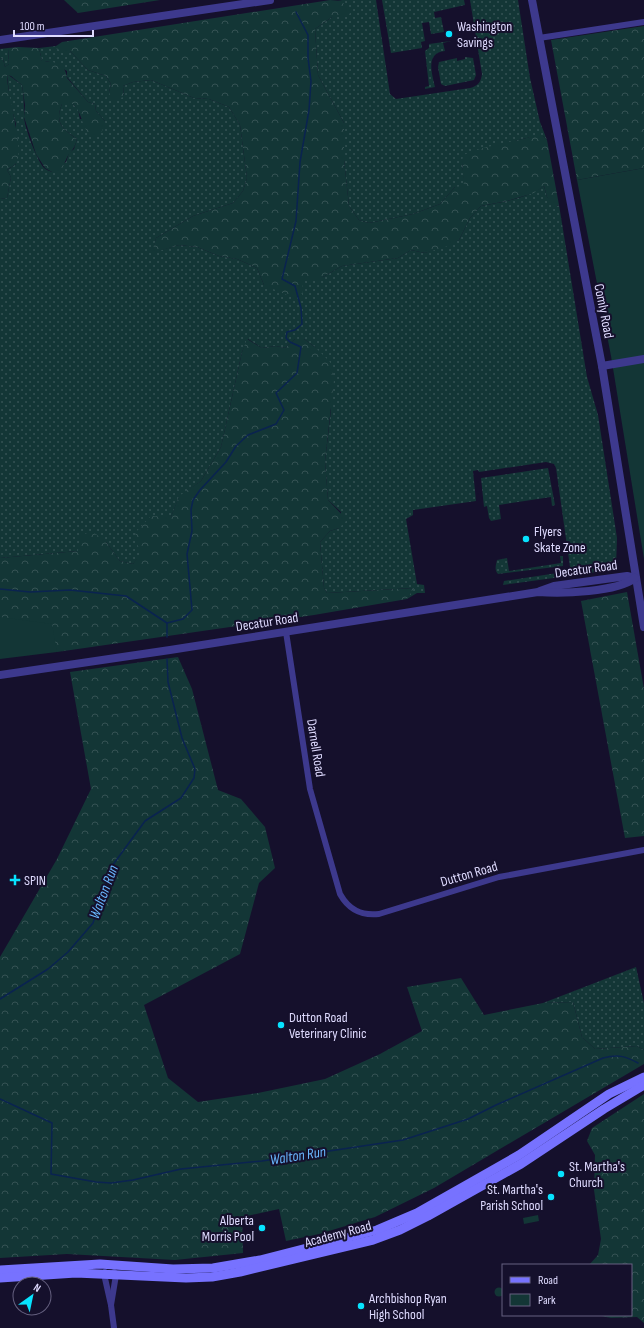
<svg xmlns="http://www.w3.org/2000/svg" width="644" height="1328" font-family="'Sofia Sans Condensed',sans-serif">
  <defs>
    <pattern id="grass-dots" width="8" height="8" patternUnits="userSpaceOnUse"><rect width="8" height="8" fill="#133636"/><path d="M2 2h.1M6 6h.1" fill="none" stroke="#355254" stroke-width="1.8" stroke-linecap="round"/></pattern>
    <pattern id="forest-crowns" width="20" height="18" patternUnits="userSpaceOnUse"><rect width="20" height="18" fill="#133636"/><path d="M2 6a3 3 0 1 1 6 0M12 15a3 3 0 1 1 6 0" fill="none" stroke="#355254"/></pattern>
  </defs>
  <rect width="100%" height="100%" fill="#15102c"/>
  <g fill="url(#grass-dots)">
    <path d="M338 0H376L390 94 396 99 470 88C478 86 481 82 482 74L470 0H518L530 78 540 122 547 140 543 136C515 137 488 152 462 163L465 187H455L440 204 413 214 369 223 359 220 349 206 344 160V123L318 75 315 29 332 17 342 1Z"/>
    <path d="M382 0H464L465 5 434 12 435 18 441 17 444 32 431 34 429 22 422 23 425 41 421 42 422 48 391 53Z"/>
    <path d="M451 41 443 43 445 51C425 53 432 73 435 87L425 89V87L429 86 425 51 429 48V44Z"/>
    <path d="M56 46V48L70 51 88 70 106 76 111 84 109 92 124 97 123 86 133 82 151 80 194 98 209 99 229 107 240 125 247 178 243 191 233 203 193 216 156 238 153 252 179 245 197 247 219 256 237 259 257 268 264 285 323 277 342 266 398 258 411 250 425 253 459 240 470 218 481 206C503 202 525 199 544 186L547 197 558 206 559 205 587 377 598 415 617 538 616 567 612 570 503 585 504 581 564 572 570 567 556 468 554 464 546 462 479 472 478 470 473 471 476 501 413 510V515L406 519 417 584 424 585 425 593H417L407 599 413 588 327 593 324 588 320 542 330 531 339 528 341 512 328 500 325 461 331 410 315 347 304 339H295L285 348 276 346 262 348 248 339 242 352 221 447 201 481 179 497 171 517 133 564 120 561 106 542 78 551 0 558V199L7 198 11 177 7 170 16 164V124L10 103 7 74 22 85C24 98 24 104 24 116 24 127 37 160 44 168 46 170 50 171 52 172L66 162 69 153 74 149 77 139C63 129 54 123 62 104H73L78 109 80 119 105 121 96 111 95 104 88 102 67 77V71L48 61H42L39 48Z"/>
    <path d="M8 48 9 64 5 67 3 59 0 58V49Z"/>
    <path d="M465 57 473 58 476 75 474 80 445 86 441 84 438 67 439 62 457 58V61L465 59Z"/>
    <path d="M548 468 555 505 552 506 551 497 499 505 501 519 491 521 489 518 487 506 484 507 481 478Z"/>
    <path d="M560 556H563V566L498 574C494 570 496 565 497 560L507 558 509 571 561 563Z"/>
    <path d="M636 967 644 1003V1050L637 1046 595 1049 582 1037 573 1002 543 1003Z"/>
  </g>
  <g fill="url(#forest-crowns)">
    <path d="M64 0H160L78 13Z"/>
    <path d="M330 0 342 1 350 14 332 17 315 29 318 75 344 123V160L349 206 359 220 369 223 413 214 440 204 455 187 464 186 462 163 463 155 483 148 535 136H543L547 140 559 205 554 206 547 197 544 186 534 193 507 201 481 206 470 218 459 240 448 246 425 253 411 250 398 258 342 266 316 281 303 280 302 296 287 295 264 285 257 268 237 259 219 256 197 247 179 245 152 253 156 238 193 216 233 203 243 191 247 178 240 125 229 107 209 99 194 98 151 80 133 82 123 86 124 97 112 100 109 92 111 84 106 76 88 70 70 51 63 52 56 48V46L62 42Z"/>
    <path d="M644 26V168L577 180 551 40Z"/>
    <path d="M18 47 39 48 42 61C54 61 66 64 67 78L88 102 95 104 96 111 105 121C104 130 101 135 92 137 81 128 83 113 73 104H62C54 123 63 129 77 139 75 146 74 148 70 153 67 155 63 168 60 173L52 172 45 168 36 154 24 117 25 105 22 85 11 76 7 75C7 95 24 147 17 162 15 166 10 167 7 170L11 177 7 198 0 199V58L3 59 5 67 9 64 8 48Z"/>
    <path d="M247 339 262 348 276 346 285 348 295 339H304L315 347 330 362 334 380 325 461 328 500 347 520 339 528 330 531 320 542 324 588 327 593 414 588 407 599 314 615 57 652 51 648 0 634V558L78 551 80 536 92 531 106 542 120 561 133 564 140 554 135 533 151 516 171 517 179 496 201 481 221 447 242 352Z"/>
    <path d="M627 592 644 689V836L625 838 581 601Z"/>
    <path d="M178 657 192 689 218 790 241 799 265 827 275 868 259 883 240 954 144 1005 168 1078 198 1102 258 1093 325 1079 380 1054 422 1031 407 987 461 978 484 1015 543 1003 573 1002 582 1037 595 1049 637 1046 644 1050V1064L434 1188 375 1217 319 1234 286 1241 279 1209 242 1217 243 1253 175 1260 67 1254 0 1258V957L57 859 91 789 70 672Z"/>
    <path d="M644 1094V1323L637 1317 611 1318 597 1315H631V1265H589L598 1255 601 1239 594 1190 595 1155 587 1141 592 1128Z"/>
  </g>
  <g fill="#133636">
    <path d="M644 168V559L611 356 577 180Z"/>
    <path d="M0 617 52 624 57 652 0 659Z"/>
    <path d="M538 1215 539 1221 524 1224 523 1218Z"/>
    <circle cx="499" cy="1292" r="4.5"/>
  </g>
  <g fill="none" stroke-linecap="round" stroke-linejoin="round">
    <g stroke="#0a2350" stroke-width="1.5">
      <path d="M0 589 30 592 70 590 126 596 167 623"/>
      <path d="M167 623 183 619 192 610 187 554 192 531 191 510 193 500 200 490 226 462 236 446 248 435 276 424 284 410 276 393 297 373 301 347 290 342 286 338 287 332 295 330 302 324 301 308 295 286 282 279 296 221 300 162 309 110 311 81 308 58V35L296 12"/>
      <path d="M167 623V637"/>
      <path d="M0 999 48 969 68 952 93 923 112 866 145 821 181 798 194 778 195 769 182 738 168 682 167 659"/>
      <path d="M0 1099 52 1123 51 1174 96 1182 111 1183 133 1180 181 1169 262 1161 403 1140 468 1119 496 1105 603 1058C618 1054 625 1056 638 1063"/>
    </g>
    <g stroke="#3d398d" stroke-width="6">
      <path d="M539 38 644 22"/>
      <path d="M286 632 310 789 340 894C349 910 361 916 379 914L499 877 644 850"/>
      <path d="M105 1272 104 1274 111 1305 114 1328"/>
      <path d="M111 1305 116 1275 114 1272"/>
    </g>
    <g stroke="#3d398d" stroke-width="8">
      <path d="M532 0 602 366 644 627"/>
      <path d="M0 40 270 0"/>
      <path d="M602 366 644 359"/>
      <path d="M540 591 554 586 627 576 635 578"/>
      <path d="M0 675 170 650 538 592C562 594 617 592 635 578"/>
    </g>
    <g stroke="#7772ff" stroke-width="9">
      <path d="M0 1270 100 1264 173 1269 213 1268 260 1260 377 1230 417 1213 470 1183 519 1155 609 1094 644 1077"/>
      <path d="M0 1278 76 1273 186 1278 212 1277 240 1272 373 1240 400 1230 428 1216 521 1164 604 1109 644 1085"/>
    </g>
  </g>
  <g fill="#07e3ff" stroke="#15102c" stroke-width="1.5">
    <circle cx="449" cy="34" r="4"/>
    <circle cx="526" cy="539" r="4"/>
    <path d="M13 874h4v4h4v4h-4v4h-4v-4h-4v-4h4z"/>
    <circle cx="281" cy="1025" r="4"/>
    <circle cx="561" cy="1174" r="4"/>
    <circle cx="551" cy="1197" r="4"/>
    <circle cx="262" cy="1228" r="4"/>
    <circle cx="361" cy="1306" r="4"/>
  </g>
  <g text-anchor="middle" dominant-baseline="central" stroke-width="4" stroke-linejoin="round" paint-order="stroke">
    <g font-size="14" fill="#dfdbff" stroke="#15102c" text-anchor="start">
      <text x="457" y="26">Washington<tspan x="457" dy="16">Savings</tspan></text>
      <text x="534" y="531">Flyers<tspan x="534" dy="16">Skate Zone</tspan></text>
      <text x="24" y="880">SPIN</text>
      <text x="289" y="1017">Dutton Road<tspan x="289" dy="16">Veterinary Clinic</tspan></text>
      <text x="569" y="1166">St. Martha's<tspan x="569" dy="16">Church</tspan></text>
      <text x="543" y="1189" text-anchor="end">St. Martha's<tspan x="543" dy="16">Parish School</tspan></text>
      <text x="254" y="1220" text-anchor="end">Alberta<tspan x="254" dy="16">Morris Pool</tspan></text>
      <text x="369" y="1298">Archbishop Ryan<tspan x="369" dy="16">High School</tspan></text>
    </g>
    <g font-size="14" fill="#dfdbff" stroke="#15102c">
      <text transform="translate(604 311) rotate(79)">Comly Road</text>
      <text transform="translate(586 569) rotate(-8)">Decatur Road</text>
      <text transform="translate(267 622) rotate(-9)">Decatur Road</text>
      <text transform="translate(316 748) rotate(81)">Darnell Road</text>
      <text transform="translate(469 874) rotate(-16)">Dutton Road</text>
      <text transform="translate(338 1234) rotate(-15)">Academy Road</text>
    </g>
    <g font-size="15" font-style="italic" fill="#69b7ff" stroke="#15102c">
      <text transform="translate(104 892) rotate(-69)">Walton Run</text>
      <text transform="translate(298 1156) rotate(-9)">Walton Run</text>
    </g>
  </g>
  <rect x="502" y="1264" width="130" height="52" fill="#15102c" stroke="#666180"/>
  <rect x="510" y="1277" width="20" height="6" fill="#7772ff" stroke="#666180"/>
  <text x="538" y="1284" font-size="12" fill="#dfdbff">Road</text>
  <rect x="510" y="1294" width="20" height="12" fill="#133636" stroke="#666180"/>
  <text x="538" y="1304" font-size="12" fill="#dfdbff">Park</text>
  <g transform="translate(32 1296) rotate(33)"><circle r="19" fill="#15102c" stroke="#666180"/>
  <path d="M0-3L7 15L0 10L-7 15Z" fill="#07e3ff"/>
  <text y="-6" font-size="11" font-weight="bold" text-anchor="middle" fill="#dfdbff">N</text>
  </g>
  <path d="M14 30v6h79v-6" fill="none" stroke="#dfdbff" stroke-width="2"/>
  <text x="20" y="30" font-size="12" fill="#dfdbff" stroke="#15102c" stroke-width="3" paint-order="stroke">100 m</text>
</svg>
